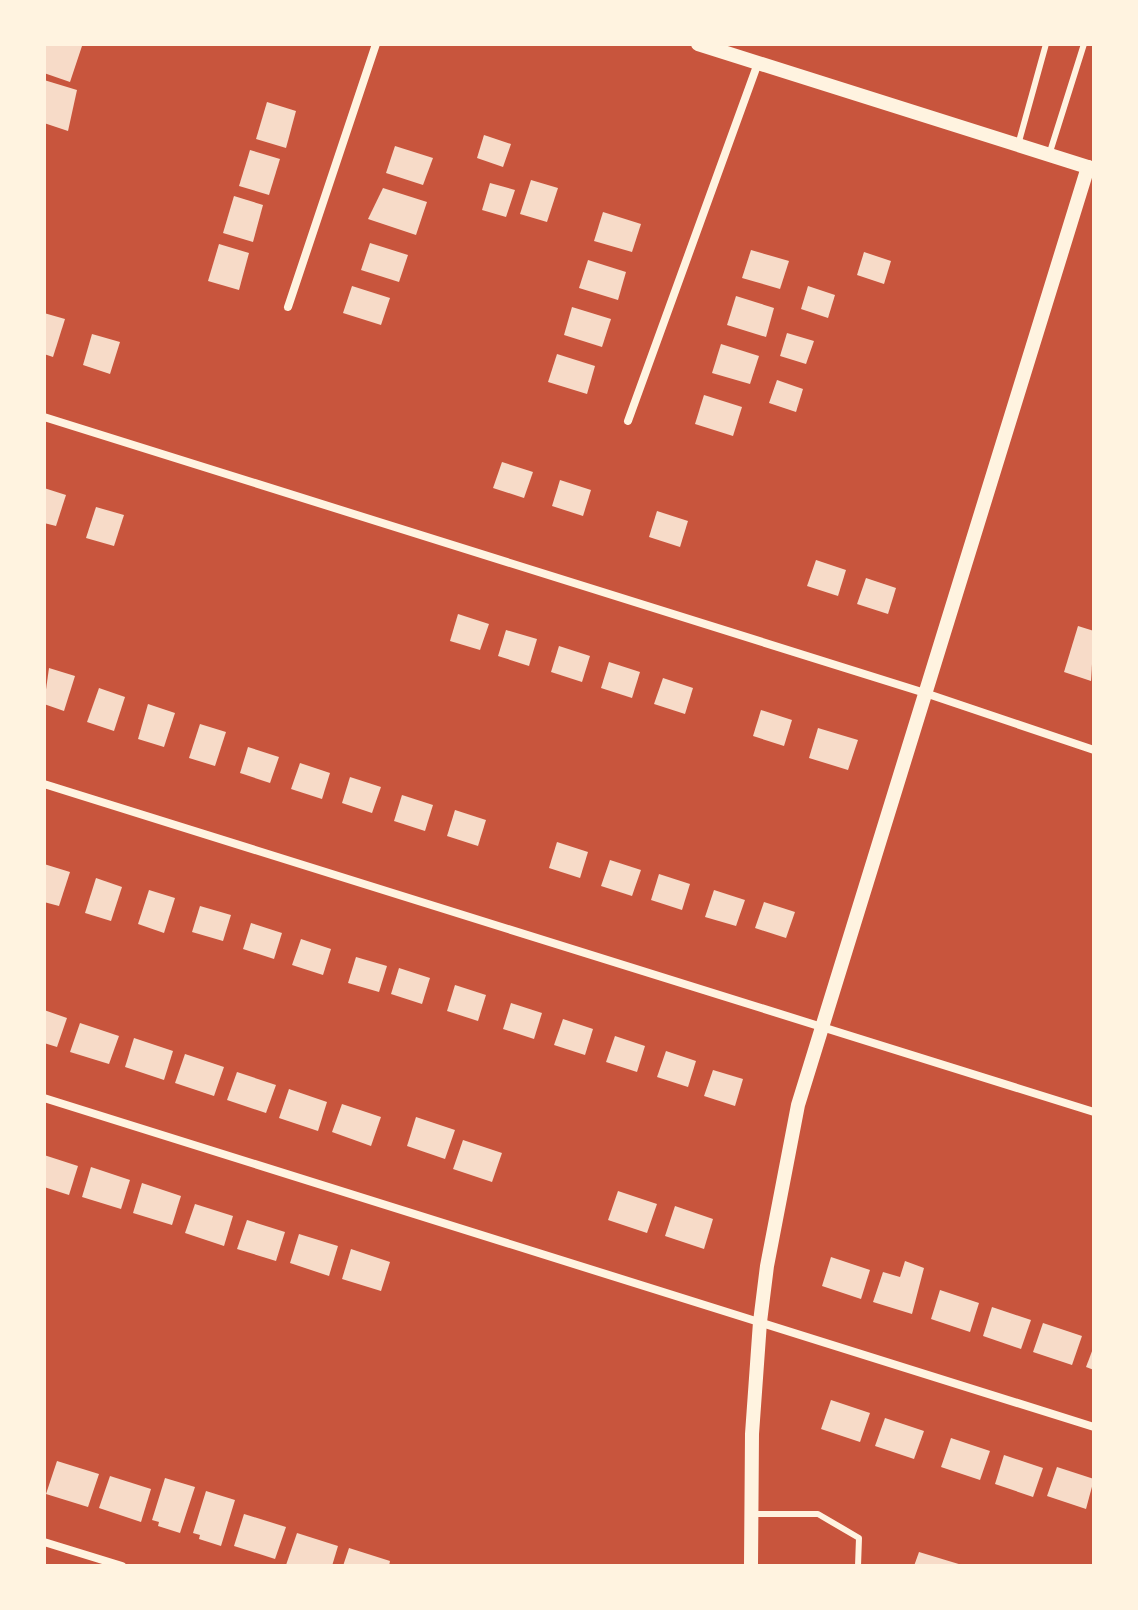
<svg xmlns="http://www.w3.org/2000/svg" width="1138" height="1610" font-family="Helvetica,sans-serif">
  <rect width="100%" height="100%" fill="#c8553d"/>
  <g fill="#f7dbc8">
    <path d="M44 44 82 46 70 82 44 73Z"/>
    <path d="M44 80 77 90 68 131 44 123Z"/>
    <path d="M267 102 296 111 286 148 256 139Z"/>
    <path d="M484 135 511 144 503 167 477 158Z"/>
    <path d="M395 146 433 158 423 185 386 173Z"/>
    <path d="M250 150 280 159 269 195 239 186Z"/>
    <path d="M531 180 558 188 547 222 520 214Z"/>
    <path d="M490 183 515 190 506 217 482 210Z"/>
    <path d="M383 188 427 202 416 235 368 219Z"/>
    <path d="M234 196 263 205 253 242 223 233Z"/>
    <path d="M603 212 641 224 632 252 594 241Z"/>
    <path d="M370 243 408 255 399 282 361 270Z"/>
    <path d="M219 244 249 253 239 290 208 281Z"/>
    <path d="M751 250 789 261 780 289 742 278Z"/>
    <path d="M864 252 891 261 884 284 857 275Z"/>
    <path d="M588 260 626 272 618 300 579 288Z"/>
    <path d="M352 286 390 298 381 325 343 313Z"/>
    <path d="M808 286 835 295 828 318 801 309Z"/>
    <path d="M736 296 774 308 766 337 727 325Z"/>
    <path d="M572 307 611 319 602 347 564 335Z"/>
    <path d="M44 313 65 319 53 357 44 354Z"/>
    <path d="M787 333 814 341 806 364 780 356Z"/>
    <path d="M92 334 120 342 110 374 83 365Z"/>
    <path d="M721 344 759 356 750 384 712 373Z"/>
    <path d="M557 354 595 366 587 394 548 382Z"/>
    <path d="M777 380 803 389 796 412 769 403Z"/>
    <path d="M704 395 742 407 733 436 695 424Z"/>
    <path d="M502 462 533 472 524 498 493 488Z"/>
    <path d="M560 480 591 490 583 516 552 506Z"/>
    <path d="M44 488 66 495 56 526 44 523Z"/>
    <path d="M96 507 124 515 114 546 86 538Z"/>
    <path d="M657 511 688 521 680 547 649 537Z"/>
    <path d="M816 560 846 570 838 596 807 586Z"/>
    <path d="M866 578 896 588 888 614 857 604Z"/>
    <path d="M458 614 489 624 480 650 450 641Z"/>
    <path d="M1078 626 1094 631 1091 681 1064 672Z"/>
    <path d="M506 630 537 639 529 666 498 656Z"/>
    <path d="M559 646 590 656 582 682 551 672Z"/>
    <path d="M609 662 640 672 632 698 601 688Z"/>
    <path d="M49 668 75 676 64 711 44 704Z"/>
    <path d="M663 678 693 688 685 714 654 704Z"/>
    <path d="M99 688 125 697 114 731 87 722Z"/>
    <path d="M148 704 175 713 164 747 138 739Z"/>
    <path d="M761 710 792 720 784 746 753 736Z"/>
    <path d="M200 724 226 732 215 766 189 758Z"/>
    <path d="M818 728 858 740 848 770 809 758Z"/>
    <path d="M248 747 279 757 270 783 240 773Z"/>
    <path d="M300 763 330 773 322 799 291 789Z"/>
    <path d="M350 777 381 787 372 813 342 803Z"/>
    <path d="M402 795 433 805 425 831 394 821Z"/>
    <path d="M455 810 486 820 478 846 447 836Z"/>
    <path d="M557 842 588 852 580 878 549 868Z"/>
    <path d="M610 860 641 870 632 896 601 886Z"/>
    <path d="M44 864 70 872 59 906 44 902Z"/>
    <path d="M659 874 690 884 682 910 651 900Z"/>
    <path d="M96 878 122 887 111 921 85 913Z"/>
    <path d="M149 890 175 898 164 933 138 924Z"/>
    <path d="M714 890 745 900 736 926 705 917Z"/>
    <path d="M764 902 795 912 786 938 755 928Z"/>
    <path d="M200 906 231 915 223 941 192 932Z"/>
    <path d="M251 923 282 933 274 959 243 949Z"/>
    <path d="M301 939 331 949 323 975 292 965Z"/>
    <path d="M356 957 387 966 379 992 348 983Z"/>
    <path d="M399 968 430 978 422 1004 391 994Z"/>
    <path d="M455 985 486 995 478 1021 447 1011Z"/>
    <path d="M511 1003 542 1013 534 1039 503 1029Z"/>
    <path d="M44 1010 67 1018 57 1047 44 1043Z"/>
    <path d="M563 1019 593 1029 585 1055 554 1045Z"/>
    <path d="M80 1023 119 1036 109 1064 70 1052Z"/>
    <path d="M615 1036 645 1046 637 1072 606 1062Z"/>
    <path d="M134 1038 173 1051 164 1080 125 1067Z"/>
    <path d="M666 1051 696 1061 688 1087 657 1077Z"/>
    <path d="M185 1054 224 1067 214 1096 175 1083Z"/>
    <path d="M713 1070 743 1079 735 1106 704 1096Z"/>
    <path d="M237 1072 276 1085 266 1113 227 1100Z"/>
    <path d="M289 1089 327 1102 318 1131 279 1118Z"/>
    <path d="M342 1104 381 1117 371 1146 332 1132Z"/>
    <path d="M416 1117 455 1130 445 1159 407 1146Z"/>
    <path d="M463 1140 502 1153 492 1182 453 1169Z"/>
    <path d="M44 1155 78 1166 69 1195 44 1187Z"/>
    <path d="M91 1167 130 1180 121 1209 82 1197Z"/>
    <path d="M142 1183 181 1196 172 1225 133 1213Z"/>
    <path d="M618 1191 657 1204 647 1233 608 1220Z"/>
    <path d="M195 1204 233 1216 224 1246 185 1233Z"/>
    <path d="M675 1206 713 1219 704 1249 665 1236Z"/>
    <path d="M247 1220 285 1232 276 1261 237 1249Z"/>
    <path d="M299 1234 338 1246 329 1276 290 1263Z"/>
    <path d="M351 1249 390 1262 381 1291 342 1279Z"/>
    <path d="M831 1257 870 1270 861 1299 822 1286Z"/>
    <path d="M905 1261 924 1268 912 1314 873 1302 883 1272 900 1277Z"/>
    <path d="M940 1290 979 1303 970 1332 931 1319Z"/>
    <path d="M992 1307 1031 1320 1021 1349 983 1336Z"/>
    <path d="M1043 1323 1082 1336 1072 1365 1033 1352Z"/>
    <path d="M1094 1346V1370L1086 1367Z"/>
    <path d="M831 1400 870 1413 860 1442 821 1429Z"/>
    <path d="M885 1418 924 1431 914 1459 875 1446Z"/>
    <path d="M951 1438 990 1451 980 1480 941 1467Z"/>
    <path d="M1004 1455 1043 1468 1033 1497 995 1484Z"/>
    <path d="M57 1461 99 1474 88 1507 46 1494Z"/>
    <path d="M1057 1467 1094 1479 1086 1509 1047 1496Z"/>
    <path d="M110 1476 151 1489 141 1522 99 1508Z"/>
    <path d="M165 1478 195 1487 180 1533 158 1526 159 1522 152 1520Z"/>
    <path d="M206 1491 235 1500 221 1546 199 1539 200 1535 193 1533Z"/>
    <path d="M244 1514 286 1527 275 1559 234 1546Z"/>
    <path d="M297 1533 338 1546 332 1566 286 1565Z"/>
    <path d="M349 1548 390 1561 389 1566H343Z"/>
    <path d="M919 1552 962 1565V1566H914Z"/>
  </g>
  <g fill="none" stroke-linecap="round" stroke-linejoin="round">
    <g stroke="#fff3e0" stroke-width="6">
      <path d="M1018 145 1046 44"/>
      <path d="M1049 155 1084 44"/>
      <path d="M752 1514H818L859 1538 858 1566"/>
    </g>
    <g stroke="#fff3e0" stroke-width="8">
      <path d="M288 307 376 44"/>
      <path d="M44 417 925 693 1094 750"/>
      <path d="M628 421 758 63"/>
      <path d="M44 784 1094 1112"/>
      <path d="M44 1098 1094 1427"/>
      <path d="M44 1542 122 1566"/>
    </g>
    <g stroke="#fff3e0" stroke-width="14">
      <path d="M698 44 1094 169"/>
      <path d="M751 1566 752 1434 760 1322 767 1266 798 1105 1088 167"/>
    </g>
  </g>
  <rect width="1138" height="1610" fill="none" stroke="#fff3e0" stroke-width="92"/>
</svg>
